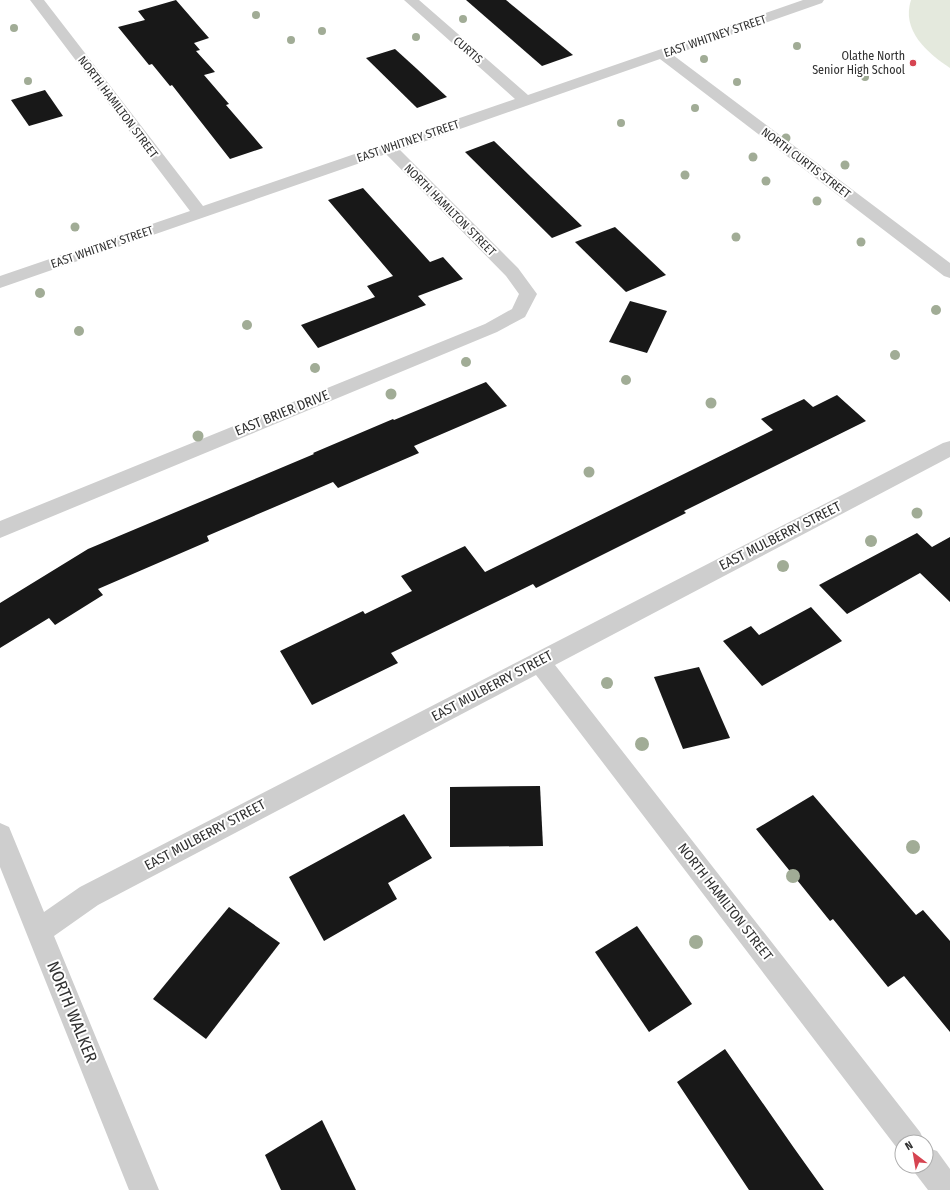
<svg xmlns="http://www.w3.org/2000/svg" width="950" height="1190" font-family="'Fira Sans Condensed',sans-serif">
  <rect width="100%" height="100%" fill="#fff"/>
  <path fill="#e4e9dd" d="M911 0H950V68C927 53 901 30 911 0Z"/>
  <g fill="#181818">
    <path d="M176 0 209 38 194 43 200 50 196 51 215 72 204 75 229 104 226 105 263 148 230 159 172 85 170 86 152 64 149 65 118 27 145 20 138 11Z"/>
    <path d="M466 0H506L573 55 542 66Z"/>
    <path d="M395 49 417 69 447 97 417 108 366 58Z"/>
    <path d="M45 90 63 116 29 126 11 100Z"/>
    <path d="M494 141 531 177 582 226 552 238 465 152Z"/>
    <path d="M363 188 430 262 443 257 463 279 418 296 426 305 318 348 301 325 375 297 367 286 393 276 328 200Z"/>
    <path d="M615 227 666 275 626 292 575 242Z"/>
    <path d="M630 301 667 311 647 353 609 342Z"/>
    <path d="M486 382 507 406 414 446 419 453 338 488 333 482 207 536 209 541 98 589 103 595 55 625 49 618 0 648V603L88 549 314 454 313 453 393 419 394 420Z"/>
    <path d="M837 395 866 421 684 511 686 513 536 588 533 584 391 653 398 663 312 705 280 651 363 611 365 614 412 591 401 576 465 546 485 572 773 430 761 419 804 399 813 407Z"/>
    <path d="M917 533 932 547 950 537V602L920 573 847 614 819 585Z"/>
    <path d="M811 607 842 641 762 686 723 641 751 626 759 635Z"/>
    <path d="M699 667 730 738 683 749 654 677Z"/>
    <path d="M540 786 543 846 450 847V787Z"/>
    <path d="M813 795 916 915 923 910 950 941V1032L904 976 888 987 833 919 830 921 756 829Z"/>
    <path d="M404 814 432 858 388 883 397 899 324 941 289 877Z"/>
    <path d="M229 907 280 943 206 1039 153 999Z"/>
    <path d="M637 926 692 1004 649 1032 595 952Z"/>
    <path d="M725 1049 794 1148 824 1190H749L677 1082Z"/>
    <path d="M322 1120 356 1190H281L265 1155Z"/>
  </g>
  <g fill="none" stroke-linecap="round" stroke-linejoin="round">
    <g fill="#cecece" fill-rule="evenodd">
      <path d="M30 0H44L203 206 515 99 404 0H419L528 95 803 0H824L822 3 673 55 950 263V278L944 276 660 59 400 150 518 268 537 294 525 317 497 332 0 538V521L485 324 512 309 519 294 506 276 386 154 0 288V276L190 211Z"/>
      <path d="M950 441V457L555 665 920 1132 925 1142H902V1153L900 1152 536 675 98 905 54 936 159 1190H129L0 867V823L9 827 44 912 80 887 943 443Z"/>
      <path d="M926 1147 937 1151 950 1169V1190H928L915 1173 913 1166H926Z"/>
    </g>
  </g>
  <g fill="#a1ac96">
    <circle cx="256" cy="15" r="4"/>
    <circle cx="463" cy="19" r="4"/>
    <circle cx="14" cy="28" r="4"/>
    <circle cx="322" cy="31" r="4"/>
    <circle cx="416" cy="37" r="4"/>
    <circle cx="291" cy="40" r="4"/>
    <circle cx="797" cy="46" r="4"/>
    <circle cx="704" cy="59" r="4"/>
    <circle cx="865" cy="77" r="4"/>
    <circle cx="28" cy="81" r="4"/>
    <circle cx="737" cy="82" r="4"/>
    <circle cx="695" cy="108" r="4"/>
    <circle cx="621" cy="123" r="4"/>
    <circle cx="786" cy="138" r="4.5"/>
    <circle cx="753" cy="157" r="4.5"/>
    <circle cx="845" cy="165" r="4.5"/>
    <circle cx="685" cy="175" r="4.5"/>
    <circle cx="766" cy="181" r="4.5"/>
    <circle cx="817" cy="201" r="4.5"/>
    <circle cx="75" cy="227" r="4.5"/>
    <circle cx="736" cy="237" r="4.5"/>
    <circle cx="861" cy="242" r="4.5"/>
    <circle cx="40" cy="293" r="5"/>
    <circle cx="936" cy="310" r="5"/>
    <circle cx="247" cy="325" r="5"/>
    <circle cx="79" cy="331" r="5"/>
    <circle cx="895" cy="355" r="5"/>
    <circle cx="466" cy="362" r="5"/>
    <circle cx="315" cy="368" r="5"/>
    <circle cx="626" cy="380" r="5"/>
    <circle cx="391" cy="394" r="5.5"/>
    <circle cx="711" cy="403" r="5.5"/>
    <circle cx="198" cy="436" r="5.5"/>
    <circle cx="589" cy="472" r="5.5"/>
    <circle cx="917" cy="513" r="5.5"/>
    <circle cx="871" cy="541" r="6"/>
    <circle cx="783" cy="566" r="6"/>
    <circle cx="607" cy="683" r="6"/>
    <circle cx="642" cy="744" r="7"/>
    <circle cx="913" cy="847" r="7"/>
    <circle cx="793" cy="876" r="7"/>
    <circle cx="696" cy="942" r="7"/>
  </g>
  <circle fill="#d64451" stroke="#fff" stroke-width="1.5" cx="913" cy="63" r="4"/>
  <g text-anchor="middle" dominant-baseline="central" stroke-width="4" stroke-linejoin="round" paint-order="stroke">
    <g font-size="12" fill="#313131" stroke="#fff">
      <text transform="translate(715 36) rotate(-19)">EAST WHITNEY STREET</text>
      <text transform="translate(468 50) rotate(41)">CURTIS</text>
      <text transform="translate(118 107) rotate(53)">NORTH HAMILTON STREET</text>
      <text transform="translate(408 141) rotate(-19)">EAST WHITNEY STREET</text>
      <text transform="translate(806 163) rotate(37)">NORTH CURTIS STREET</text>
      <text transform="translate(450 210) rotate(45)">NORTH HAMILTON STREET</text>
      <text transform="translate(102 247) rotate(-19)">EAST WHITNEY STREET</text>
    </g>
    <g font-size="12" fill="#313131" stroke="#fff" text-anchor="end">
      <text x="905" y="56">Olathe North<tspan x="905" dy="14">Senior High School</tspan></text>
    </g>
    <g font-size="14" fill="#313131" stroke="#fff">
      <text transform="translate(282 413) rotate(-22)">EAST BRIER DRIVE</text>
      <text transform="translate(780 536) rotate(-27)">EAST MULBERRY STREET</text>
      <text transform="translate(492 686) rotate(-28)">EAST MULBERRY STREET</text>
      <text transform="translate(205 835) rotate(-28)">EAST MULBERRY STREET</text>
      <text transform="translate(725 902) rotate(52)">NORTH HAMILTON STREET</text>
    </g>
    <g font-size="17" fill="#313131" stroke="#fff">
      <text transform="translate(72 1012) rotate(68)">NORTH WALKER</text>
    </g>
  </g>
  <g transform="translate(914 1154) rotate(329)"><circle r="19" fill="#ffffff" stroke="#adadad"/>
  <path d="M0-3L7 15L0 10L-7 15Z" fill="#d64451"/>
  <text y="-6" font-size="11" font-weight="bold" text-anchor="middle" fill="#313131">N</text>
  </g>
</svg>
